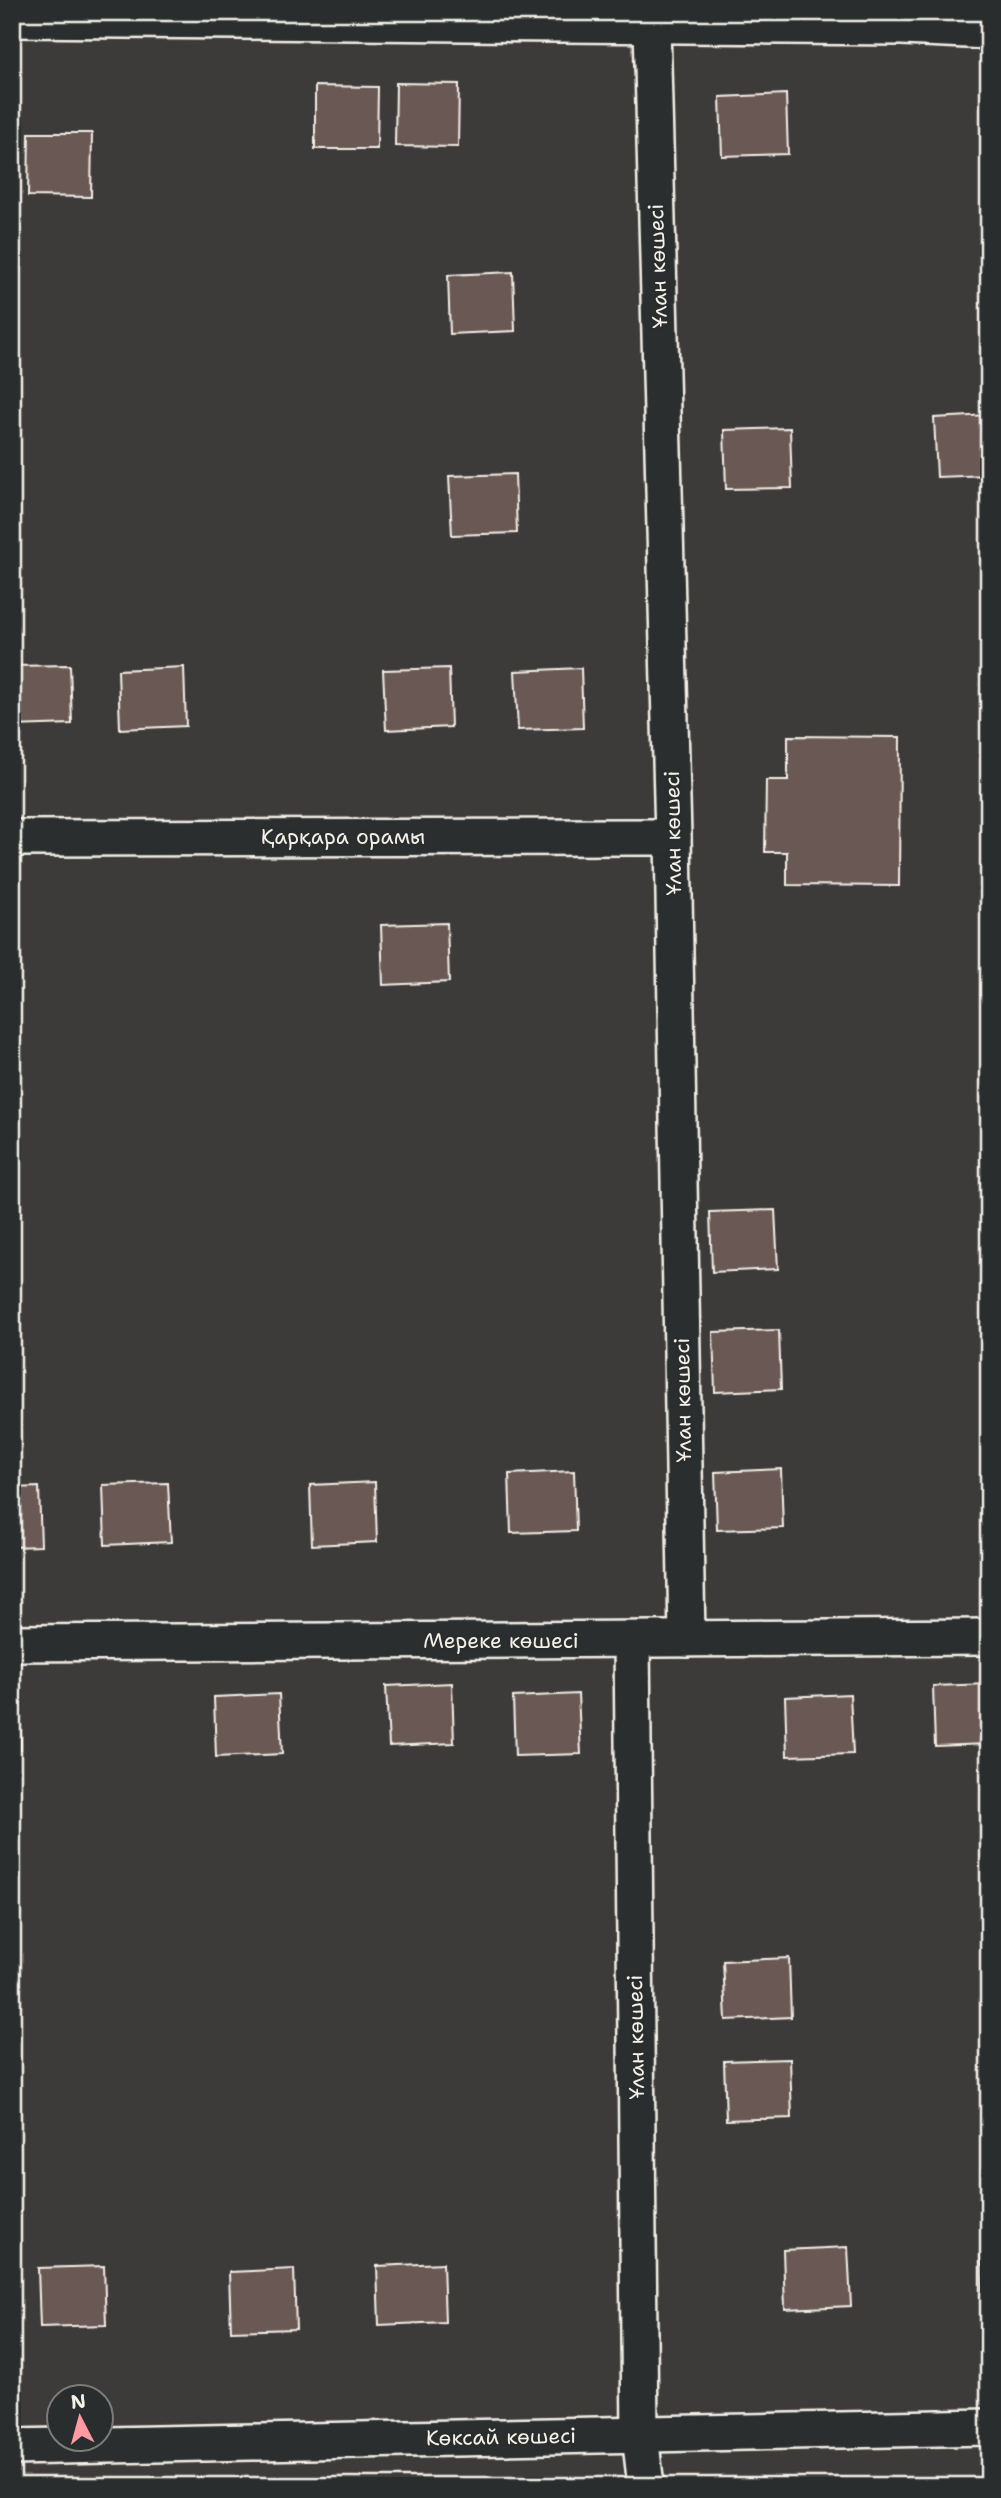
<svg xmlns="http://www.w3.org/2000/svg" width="1001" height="2498" font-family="'Shantell Sans',sans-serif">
  <rect width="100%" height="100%" fill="#3d3a3a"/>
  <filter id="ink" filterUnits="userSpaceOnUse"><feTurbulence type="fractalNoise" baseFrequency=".0143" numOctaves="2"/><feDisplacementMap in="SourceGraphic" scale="14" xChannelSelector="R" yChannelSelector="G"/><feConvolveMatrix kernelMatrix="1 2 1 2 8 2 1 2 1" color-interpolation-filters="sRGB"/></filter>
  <g filter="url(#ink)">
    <g fill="#6a5855" stroke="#f4f1e8" stroke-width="2">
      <path d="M396 83 459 84 458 147 395 146Z"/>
      <path d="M315 86 378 87 377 149H315Z"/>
      <path d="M786 94 788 154 722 156 720 97Z"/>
      <path d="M29 133H92L91 197 28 196Z"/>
      <path d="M513 272 515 331 450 334 448 275Z"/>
      <path d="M989 415V475L937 477 934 418Z"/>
      <path d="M790 428 792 488 726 489 724 430Z"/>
      <path d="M515 474 517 533 452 535 449 476Z"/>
      <path d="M70 665 72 724 12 726V666Z"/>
      <path d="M184 667 186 726 120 729 118 670Z"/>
      <path d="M449 668 451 727 386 730 383 670Z"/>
      <path d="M581 668 583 728 518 730 515 671Z"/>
      <path d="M788 736 900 737 899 886 787 885V852H765L766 780H788Z"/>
      <path d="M12 920 15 979H12Z"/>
      <path d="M447 923 449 982 383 985 381 925Z"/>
      <path d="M775 1210 778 1269 712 1272 710 1212Z"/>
      <path d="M779 1330 781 1389 715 1392 713 1332Z"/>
      <path d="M781 1469 783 1528 717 1530 715 1472Z"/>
      <path d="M574 1471 576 1531 511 1533 509 1474Z"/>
      <path d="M375 1482 377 1542 312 1545 310 1485Z"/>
      <path d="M168 1483 171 1542 105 1545 103 1485Z"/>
      <path d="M39 1487 41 1546 12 1547V1488Z"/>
      <path d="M452 1683 454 1743 389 1746 386 1686Z"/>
      <path d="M989 1684V1744L935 1746 933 1686Z"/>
      <path d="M12 1691H19L21 1750H12Z"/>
      <path d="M279 1694 282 1754 216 1757 214 1697Z"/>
      <path d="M578 1694 581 1754 515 1756 513 1697Z"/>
      <path d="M850 1694 853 1754 787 1756 785 1697Z"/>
      <path d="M789 1958 791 2017 726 2020 723 1961Z"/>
      <path d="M790 2059 792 2118 726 2120 724 2061Z"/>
      <path d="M848 2247 851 2306 785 2309 783 2250Z"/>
      <path d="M981 2255H989V2314H983Z"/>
      <path d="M443 2263 445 2322 379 2325 377 2266Z"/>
      <path d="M104 2266 106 2325 40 2327 38 2268Z"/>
      <path d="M294 2269 296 2329 231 2331 229 2272Z"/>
    </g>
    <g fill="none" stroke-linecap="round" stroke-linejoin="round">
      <defs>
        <g id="minor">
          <path d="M12 19 902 27 989 31"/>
          <path d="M652 26 673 837 687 1639"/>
          <path d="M12 838 673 837"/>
          <path d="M632 1640 640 2435 646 2486"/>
          <path d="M12 1643 989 1637"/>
          <path d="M12 2447 989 2427"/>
        </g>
      </defs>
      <use href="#minor" stroke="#f4f1e8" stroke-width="40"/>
      <use href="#minor" stroke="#2a2d2e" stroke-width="35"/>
    </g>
  </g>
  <g text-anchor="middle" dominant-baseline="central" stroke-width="5" stroke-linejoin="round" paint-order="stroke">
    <g font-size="21" fill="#f4f1e8" stroke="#2a2d2e">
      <text transform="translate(658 266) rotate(-92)">Ұлан көшесі</text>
      <text transform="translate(673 833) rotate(-91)">Ұлан көшесі</text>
      <text x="343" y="837">Қарқара орамы</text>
      <text transform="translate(683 1400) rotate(-91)">Ұлан көшесі</text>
      <text x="501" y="1641">Мереке көшесі</text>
      <text transform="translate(636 2037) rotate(-91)">Ұлан көшесі</text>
      <text transform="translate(501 2437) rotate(-1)">Көксай көшесі</text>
    </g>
  </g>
  <rect width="1001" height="2498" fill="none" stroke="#2a2d2e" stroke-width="42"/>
  <rect x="21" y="21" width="959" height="2456" fill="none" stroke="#f4f1e8" stroke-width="2.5" filter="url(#ink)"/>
  <g transform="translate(80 2418) rotate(354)"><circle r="33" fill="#2a2d2e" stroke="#7b7b78" stroke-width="2"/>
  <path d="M0-5L12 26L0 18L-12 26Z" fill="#ff9aa2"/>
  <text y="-10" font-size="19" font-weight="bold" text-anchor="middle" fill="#f4f1e8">N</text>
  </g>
</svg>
